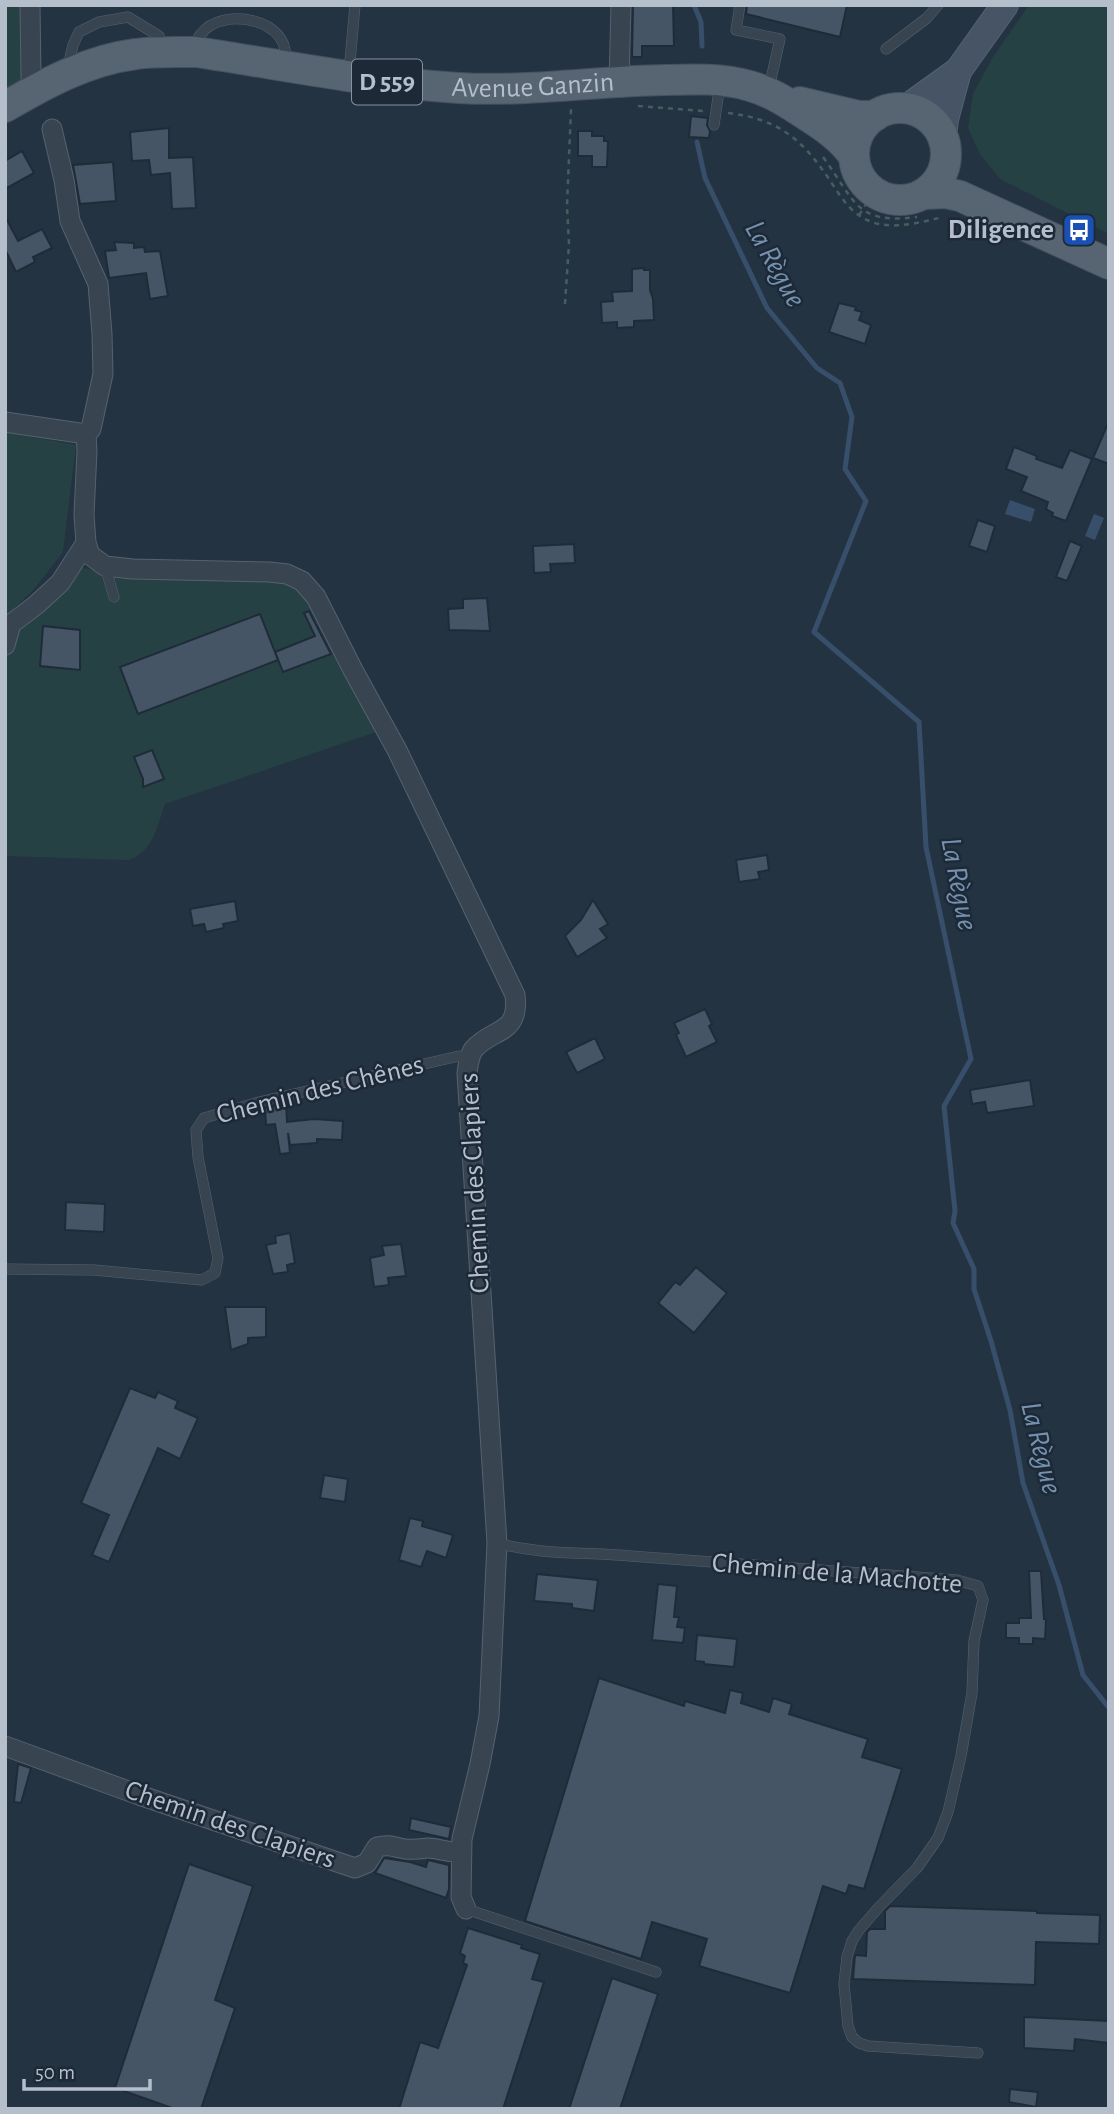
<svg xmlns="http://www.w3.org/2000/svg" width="1114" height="2114" font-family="'Alegreya Sans',sans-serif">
  <rect width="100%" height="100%" fill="#243342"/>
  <g fill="#264143">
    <path d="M5 5H36L40 76 5 91Z"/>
    <path d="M1029 5H1109V234L1000 179 980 154 968 128 973 94 993 57Z"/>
    <path d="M5 432 76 445 63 552 34 589 5 617Z"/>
    <path d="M65 561 80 567 100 572 270 577 301 588 376 732 165 804C157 827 153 851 129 860L5 856V624L43 588Z"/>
  </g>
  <g fill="#374f6a">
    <path d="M1010 500 1035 509 1031 522 1005 514Z"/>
    <path d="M1094 514 1104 518 1095 540 1085 536Z"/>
  </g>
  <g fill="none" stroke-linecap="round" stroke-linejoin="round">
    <g stroke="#374f6a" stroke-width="5">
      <path d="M694 5 701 22 702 46"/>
      <path d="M697 142 705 178 767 308 817 368 840 383 852 417 845 469 866 501 814 632 919 722 926 847 971 1059 944 1106 955 1211 953 1223 974 1269V1289L991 1341 1010 1410 1023 1483 1059 1585 1083 1675 1109 1708"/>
    </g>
  </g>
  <g fill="#455566" stroke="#1f2b39" stroke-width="2">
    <path d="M633 5H673L674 46H642V57H632Z"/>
    <path d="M747 5H847L840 37 746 14Z"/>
    <path d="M691 116 708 118 707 125 710 131 709 138 689 137Z"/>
    <path d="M169 128V158L193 157 196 208 172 209 170 173 151 175 149 160 132 161 130 132Z"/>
    <path d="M578 131H592V136H604V141H608L607 167H592V156H578Z"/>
    <path d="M22 151 34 173 5 189V161Z"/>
    <path d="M113 162 116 201 80 204 73 165Z"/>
    <path d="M5 216 18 241 42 229 52 248 33 257 35 262 16 272 5 249Z"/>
    <path d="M114 242 134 243V248L144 247 145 252 160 251 168 296 150 299 146 273 109 278 105 251 116 250Z"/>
    <path d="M644 268V270H650V290L653 299 654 320 634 321V327L617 328V322L602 323 601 302 613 301 612 292 632 291V269Z"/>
    <path d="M839 303 856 307 855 310 862 312 859 320 871 325 865 344 829 332Z"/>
    <path d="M1109 421V464L1093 458Z"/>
    <path d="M1014 447 1037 456 1036 459 1062 468 1070 450 1092 459 1066 521 1052 516 1053 513 1046 509 1048 502 1021 491 1027 477 1006 469Z"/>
    <path d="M978 520 995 526 987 552 969 546Z"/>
    <path d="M1070 541 1082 546 1067 581 1056 577Z"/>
    <path d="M574 544 575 563 550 564 551 572 534 573 533 546Z"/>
    <path d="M487 598 490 631 449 630 448 609 463 608V599Z"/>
    <path d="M309 611 331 654 283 672 275 652 315 636 304 613Z"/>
    <path d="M260 614 278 660 138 714 120 667Z"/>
    <path d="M43 626 80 630V670L40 666Z"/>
    <path d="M152 750 164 779 143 787V779L134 757Z"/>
    <path d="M767 855 769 870 758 872 760 879 739 882 736 860Z"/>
    <path d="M593 900 608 924 600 929 607 938 577 957 565 936 581 920Z"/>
    <path d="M235 901 238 921 223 924 224 928 206 932 204 924 193 926 190 909Z"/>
    <path d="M705 1009 712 1024 709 1026 717 1042 686 1057 676 1035 679 1033 674 1023Z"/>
    <path d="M595 1038 605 1059 577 1073 566 1052Z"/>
    <path d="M1030 1080 1034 1106 987 1113 985 1102 972 1104 970 1090Z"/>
    <path d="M286 1103 287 1122 314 1119 343 1121 342 1140 317 1139V1143L290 1145 288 1133 290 1153 280 1154 275 1124 266 1125 265 1108Z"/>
    <path d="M66 1202 105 1204 104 1232 65 1230Z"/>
    <path d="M290 1233 295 1263 287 1265 288 1272 273 1274 266 1245 276 1243 275 1236Z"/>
    <path d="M401 1244 406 1276 388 1278 389 1285 374 1287 370 1258 384 1255 382 1246Z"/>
    <path d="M696 1267 727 1293 694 1333 658 1303 675 1282 680 1285Z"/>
    <path d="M225 1307H266V1337L248 1338V1344L231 1350Z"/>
    <path d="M130 1388 155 1398 158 1392 178 1401 175 1408 198 1418 180 1459 158 1448 109 1562 92 1555 109 1515 81 1503Z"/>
    <path d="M324 1475 348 1479 345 1502 320 1498Z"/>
    <path d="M410 1518 423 1521 422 1526 453 1535 446 1558 427 1551 421 1567 399 1560Z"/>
    <path d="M1029 1571H1041L1044 1619H1046L1045 1639 1033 1638V1644H1019V1638H1006V1623H1019V1618H1031Z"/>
    <path d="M537 1574 598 1580 594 1611 572 1608V1604L534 1601Z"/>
    <path d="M658 1584 677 1586 674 1617H679L677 1627 685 1628 683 1643 652 1640Z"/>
    <path d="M697 1635 737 1639 734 1667 704 1664V1662L695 1661Z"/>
    <path d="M599 1678 684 1706 685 1701 725 1713 730 1690 743 1693 741 1703 769 1712 773 1698 792 1704 789 1714 868 1739 862 1757 902 1769 864 1889 849 1885 846 1894 823 1886 790 1993 699 1966 707 1939 652 1922 641 1959 525 1921Z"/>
    <path d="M18 1764 31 1768 21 1803 14 1802Z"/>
    <path d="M411 1818 451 1827 449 1839 409 1830Z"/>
    <path d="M384 1858 410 1862 426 1867 428 1860 449 1865V1889L446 1898 375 1873Z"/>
    <path d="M189 1864 253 1886 215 2000 235 2008 201 2109H175L115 2088Z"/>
    <path d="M890 1906 1037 1911V1913L1100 1915 1099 1944 1036 1942 1035 1985 853 1979 855 1955 866 1956 867 1932 870 1929H885V1911Z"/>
    <path d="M468 1928 522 1945 521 1948 540 1954 532 1979 544 1982 503 2109H399L420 2042 438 2048 467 1965 463 1963 465 1956 460 1953Z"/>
    <path d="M612 1978 658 1994 620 2109H569Z"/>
    <path d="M1024 2017 1109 2021V2043L1075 2039 1074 2051 1024 2048Z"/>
    <path d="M1010 2089 1038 2092 1036 2107 1009 2102Z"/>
  </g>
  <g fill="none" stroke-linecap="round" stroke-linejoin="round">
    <defs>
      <g id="lane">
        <path d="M740 5 736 30 780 39 769 88"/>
        <path d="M197 49C197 44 197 38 201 34 221 6 292 18 285 61"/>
        <path d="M886 49 927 18 938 5"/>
        <path d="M71 68 69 63 73 45 79 32 99 22 128 17 159 36 161 48"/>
        <path d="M349 73 355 5"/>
        <path d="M714 125 720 84"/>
        <path d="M105 566 114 597"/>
        <path d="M5 1269 94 1270 202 1280 215 1273 218 1258 198 1157 196 1130 204 1118 259 1102 459 1056 469 1060"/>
        <path d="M497 1543C540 1555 586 1552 630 1556 739 1565 848 1573 957 1580L978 1586 983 1600 974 1641 972 1693 961 1756 948 1812 938 1838 917 1868 879 1907 859 1930 852 1941 847 1957 844 1984 848 2026 852 2037 859 2043 868 2046 978 2053"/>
        <path d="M466 1909 656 1972"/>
      </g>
      <g id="street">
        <path d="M30 5 31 77 36 89"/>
        <path d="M619 82 621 5"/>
        <path d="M52 129 64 180 70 221 98 284 102 334 103 374 91 429 86 434 87 451 84 515 86 543 90 555 105 566 133 569 269 572 287 574 302 581 316 597 353 670 397 750 515 995C520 1036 492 1027 473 1050 469 1057 468 1065 467 1073L497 1543 489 1716 480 1764 462 1839 461 1897 466 1909"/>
        <path d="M5 422 86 434"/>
        <path d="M5 645 11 624 36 605 60 583 86 543"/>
        <path d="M5 1746 139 1795 355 1868 367 1863 377 1847C390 1844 393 1847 405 1849 413 1850 420 1849 428 1848 439 1848 447 1853 461 1852"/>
      </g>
      <g id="secondary">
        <path d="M905 109 958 71 1005 5"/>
        <path d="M943 137 945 119 958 71"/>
      </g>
      <g id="primary">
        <path d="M800 102 859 116H875"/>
        <path id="s1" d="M5 107C46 83 88 60 136 54 156 51 176 52 196 52 284 65 370 83 459 88 528 92 597 81 665 80 693 79 723 78 750 86 771 92 788 103 806 115 825 127 841 138 854 156"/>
        <circle cx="900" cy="154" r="46"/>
        <path d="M924 194 946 193 960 196 1109 264"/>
      </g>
    </defs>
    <use href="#lane" stroke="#56626f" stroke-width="11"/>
    <use href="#street" stroke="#56626f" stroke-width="21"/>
    <use href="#secondary" stroke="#56626f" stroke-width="28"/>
    <use href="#primary" stroke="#45505e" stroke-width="32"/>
    <g stroke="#455e5f" stroke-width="2.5" stroke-dasharray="5 5" stroke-linecap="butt">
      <path d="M638 106 704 111"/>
      <path d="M728 113C778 119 801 138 829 179 837 191 847 208 860 216 883 232 914 224 939 218"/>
      <path d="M823 157C855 200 855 225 917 217"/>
      <path d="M859 215 874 192"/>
      <path d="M565 304 569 244 567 206 571 109"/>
    </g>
    <use href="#lane" stroke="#394451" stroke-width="10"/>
    <use href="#street" stroke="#394451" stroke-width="19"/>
    <use href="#secondary" stroke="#465465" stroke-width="26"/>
    <use href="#primary" stroke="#576471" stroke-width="30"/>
  </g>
  <defs>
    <symbol id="bus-square" viewBox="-11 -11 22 22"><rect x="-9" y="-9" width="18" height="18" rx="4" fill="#1a4fb4" stroke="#1d2937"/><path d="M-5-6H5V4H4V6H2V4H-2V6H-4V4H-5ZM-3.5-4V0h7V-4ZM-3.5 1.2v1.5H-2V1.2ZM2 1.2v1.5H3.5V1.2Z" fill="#fff"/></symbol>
  </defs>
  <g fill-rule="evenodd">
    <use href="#bus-square" x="1060" y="211" width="38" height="38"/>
  </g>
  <g text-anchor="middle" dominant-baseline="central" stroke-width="5" stroke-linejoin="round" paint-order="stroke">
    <rect fill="#1d2937" stroke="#87929f" stroke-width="2" x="352" y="59.5" width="70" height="45" rx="5"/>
    <g font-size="26" font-weight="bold" fill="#b5bfcc">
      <text x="387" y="82">D 559</text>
    </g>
    <g font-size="28" fill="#b5bfcc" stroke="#1d2937">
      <text stroke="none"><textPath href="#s1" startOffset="542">Avenue Ganzin</textPath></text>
      <text transform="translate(320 1090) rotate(-14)">Chemin des Chênes</text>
      <text transform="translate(475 1183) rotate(-93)">Chemin des Clapiers</text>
      <text transform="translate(837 1574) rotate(5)">Chemin de la Machotte</text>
      <text transform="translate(230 1825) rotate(19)">Chemin des Clapiers</text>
    </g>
    <g font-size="28" font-weight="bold" fill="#b5bfcc" stroke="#1d2937" text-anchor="end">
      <text x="1054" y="230">Diligence</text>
    </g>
    <g font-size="30" font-style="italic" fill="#7492b0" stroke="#1d2937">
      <text transform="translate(775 264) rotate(61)">La Règue</text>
      <text transform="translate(959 884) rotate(79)">La Règue</text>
      <text transform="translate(1041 1448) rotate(76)">La Règue</text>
    </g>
  </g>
  <rect width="1114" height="2114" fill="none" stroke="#b5bfcc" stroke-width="14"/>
  <path d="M24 2079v10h126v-10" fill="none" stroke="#b5bfcc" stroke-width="3.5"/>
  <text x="35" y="2079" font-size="21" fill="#b5bfcc" stroke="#1d2937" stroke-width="5" paint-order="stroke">50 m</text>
</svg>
